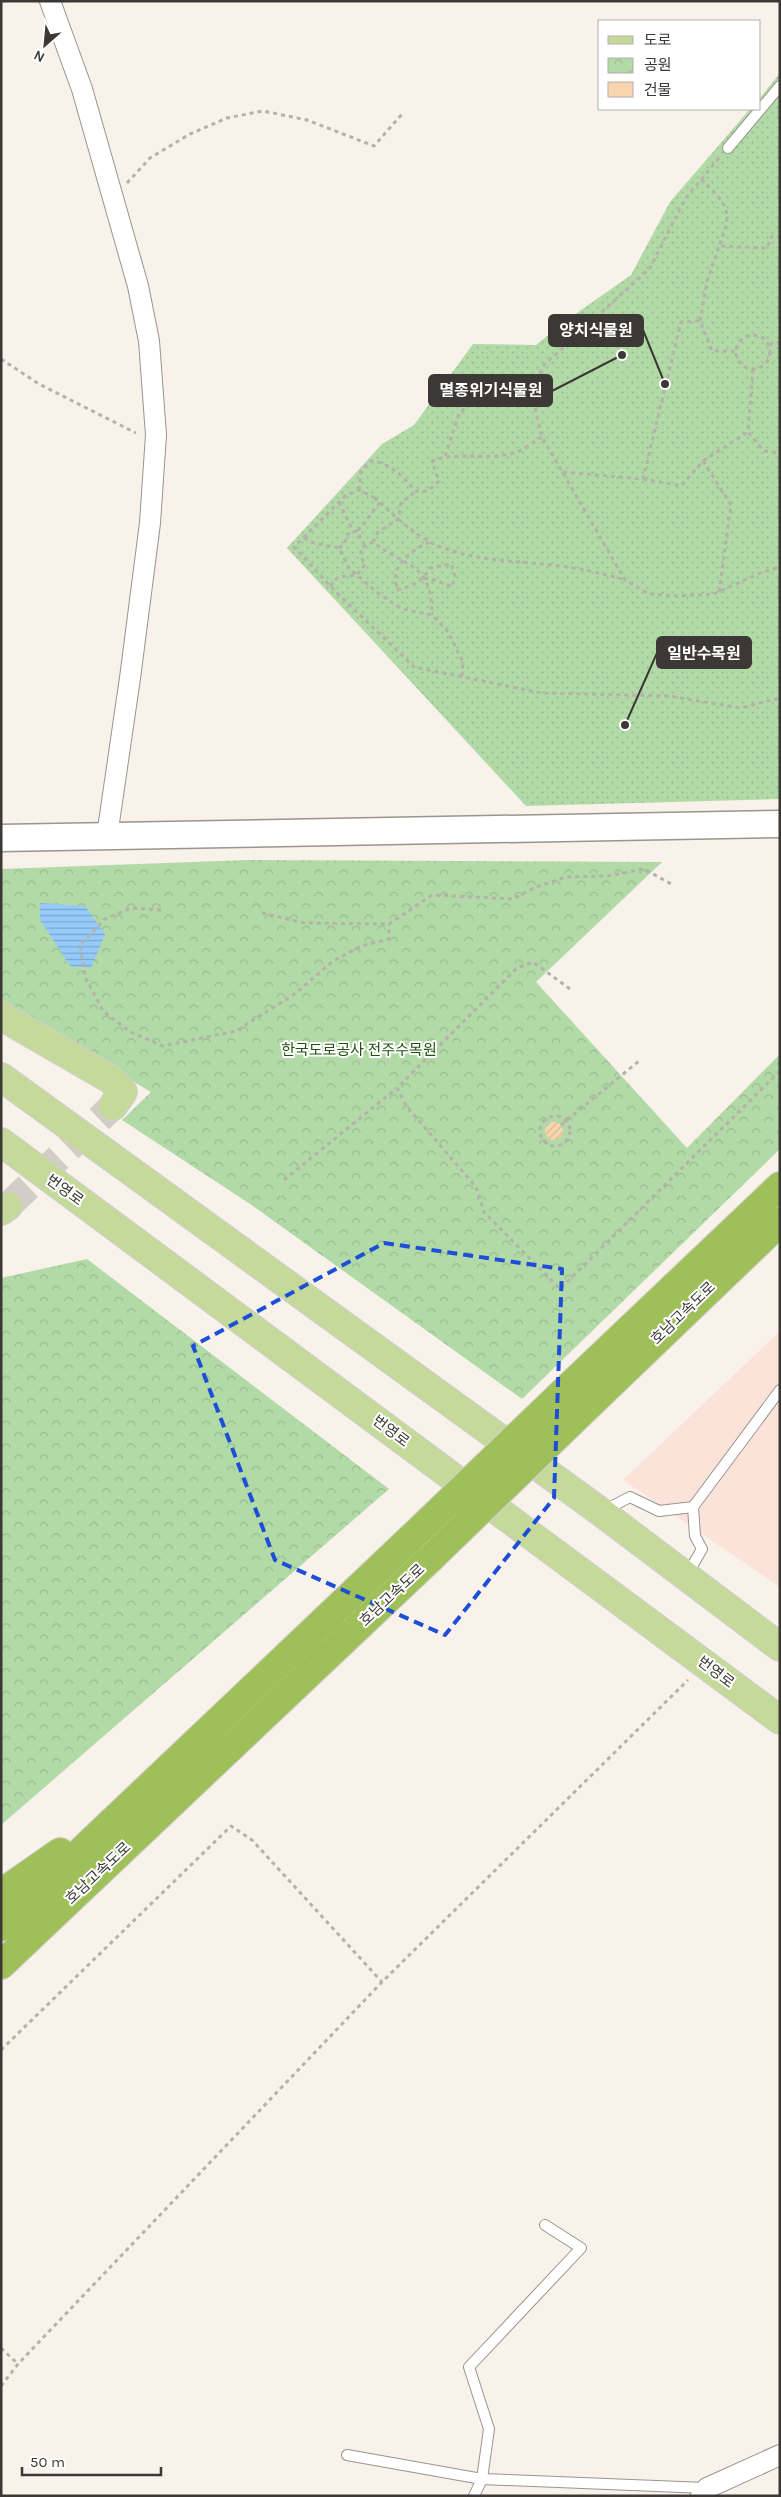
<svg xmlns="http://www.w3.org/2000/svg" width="781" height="2497" font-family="Karla,'Noto Sans KR',sans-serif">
  <defs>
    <pattern id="grass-dots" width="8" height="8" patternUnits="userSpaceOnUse" patternTransform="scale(1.25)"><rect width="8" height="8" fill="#b2daa7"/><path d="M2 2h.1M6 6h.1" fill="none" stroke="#9abc90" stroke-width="1.8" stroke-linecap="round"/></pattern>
    <pattern id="park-crowns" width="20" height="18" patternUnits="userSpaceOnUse" patternTransform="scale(1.25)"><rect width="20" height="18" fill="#b2daa7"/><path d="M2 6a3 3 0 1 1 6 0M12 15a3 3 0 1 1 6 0" fill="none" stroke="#9abc90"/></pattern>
    <pattern id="water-rules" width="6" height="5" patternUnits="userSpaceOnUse" patternTransform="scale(1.25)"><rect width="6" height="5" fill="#95cbfa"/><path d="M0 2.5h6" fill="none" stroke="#7ba6cb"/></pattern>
    <pattern id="building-hatch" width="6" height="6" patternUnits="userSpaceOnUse" patternTransform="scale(1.25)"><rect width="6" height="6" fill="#f8d5ad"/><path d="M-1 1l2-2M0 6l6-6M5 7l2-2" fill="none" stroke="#d6b895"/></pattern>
  </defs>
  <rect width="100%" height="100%" fill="#f8f2eb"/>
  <path fill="#fce3da" d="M780 1331V1587L623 1480Z"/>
  <path fill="url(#grass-dots)" d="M780 73V799L526 806 287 548 382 444 414 425 473 344 536 345 564 322 631 275 670 202 750 109H760V98Z"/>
  <g fill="url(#park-crowns)">
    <path d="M248 860 662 862 536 982 687 1148 780 1054V1149L522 1399 250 1204 122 1120 151 1092 1 1005V869Z"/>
    <path d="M87 1259 389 1489 1 1825V1278Z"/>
  </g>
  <path fill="url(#water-rules)" d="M40 903 85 906 105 934 91 968 70 966 40 920Z"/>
  <circle fill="url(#building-hatch)" cx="554" cy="1131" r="9"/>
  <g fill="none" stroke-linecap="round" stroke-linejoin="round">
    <path stroke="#d2cdc7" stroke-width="28" stroke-dasharray="28 14" stroke-linecap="butt" d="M8 1206 113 1106"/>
    <defs>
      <g id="service">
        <path d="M728 148 780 86"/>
        <path d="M603 1511 630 1497 659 1511 693 1507"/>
        <path d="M687 1575 702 1549 695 1536 693 1507 780 1390"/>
        <path d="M347 2455 482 2479 489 2429 469 2367 581 2248 545 2225"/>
        <path d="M474 2496 482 2479 706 2488"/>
      </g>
      <g id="minor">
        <path d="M50 1 82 89 138 286 149 341 156 435 150 523 130 678 107 836"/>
        <path d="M701 2496 707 2488 780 2455"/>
      </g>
      <path id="tertiary" d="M1 838 780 824"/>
      <g id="primary">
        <path d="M1 1016 110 1079 123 1092 113 1106"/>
        <path d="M1 1077 601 1512 780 1647"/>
        <path d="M1 1142 780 1720"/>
        <path d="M1 1211 8 1206"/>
      </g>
      <g id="motorway">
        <path d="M559 1396 780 1186"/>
        <path d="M580 1414 780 1222"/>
        <path d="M1 1893 60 1852"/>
        <path d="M1 1927 411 1538"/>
        <path d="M1 1965 432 1557"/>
      </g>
    </defs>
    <use href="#service" stroke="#99948d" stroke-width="12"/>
    <use href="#minor" stroke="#99948d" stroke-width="22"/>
    <use href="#tertiary" stroke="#99948d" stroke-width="29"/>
    <use href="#primary" stroke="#d0cfcf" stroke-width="30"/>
    <use href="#motorway" stroke="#d0cfcf" stroke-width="30"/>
    <g stroke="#b5b1ab" stroke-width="3" stroke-dasharray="4 4" stroke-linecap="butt">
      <path d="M719 158 685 199 650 268 545 364 534 383V403L542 437 625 580 649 594 678 596 714 594 760 573 780 567"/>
      <path d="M701 179C727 205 734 209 719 246"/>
      <path d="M127 183 150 158 190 134 227 118 263 111 307 120 374 146 402 114"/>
      <path d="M700 321 707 281 719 246 767 248 772 236 780 238"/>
      <circle cx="753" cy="352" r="17"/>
      <path d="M769 345 780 342"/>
      <path d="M1 359 39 384 136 433"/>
      <path d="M753 369 748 432 764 451 780 453"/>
      <path d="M445 456 459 414 494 378 538 377"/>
      <path d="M703 461 731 505 719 593"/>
      <path d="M563 472 643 479 681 322 700 321 712 351H736"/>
      <path d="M643 479 681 486 703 461 748 432"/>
      <path d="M359 490 361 471 370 461C391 462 402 477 416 491H428L439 481 432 461C458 451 487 461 514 453 524 450 533 442 542 437"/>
      <path d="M374 498C395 515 415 537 441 547 480 562 521 561 561 566 583 569 604 574 625 580"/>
      <path d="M375 498 359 490 345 496 294 547 334 590 414 667 542 693 669 696 740 708 780 698"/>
      <path d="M339 502 353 531"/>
      <path d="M304 538 314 543 339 548 349 568 379 594 402 609 432 615 448 632 463 662 462 676"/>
      <path d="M373 542 378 532 398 519 401 503 416 491"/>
      <path d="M365 545 360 538 358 530C368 522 371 511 380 503"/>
      <path d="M339 548 345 543 346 535 358 530"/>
      <path d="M424 578 435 580 452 587 455 576 451 564 430 568C422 582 413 586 397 590 396 585 395 578 396 573 398 560 419 545 431 542"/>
      <path d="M330 586 338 577 357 575 364 566 365 562 361 558V548L373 542C406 568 432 562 432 615"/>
      <path d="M161 910 131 908 105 919 80 945 85 977 103 1011 130 1032 163 1046 236 1031 296 993 333 961 361 946 389 939V924"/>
      <path d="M262 913 304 923 389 924 432 895 513 899 536 887 566 877 607 876 644 869 673 885"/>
      <path d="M570 989 533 962 517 968 397 1088 407 1107 476 1187 484 1212 560 1289 780 1071"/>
      <circle cx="555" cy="1131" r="15"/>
      <path d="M561 1125 639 1061"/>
      <path d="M284 1180 397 1088"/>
      <path d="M1 2050 231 1826 252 1840 382 1982"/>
      <path d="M1 2348 18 2364"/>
      <path d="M1 2386 18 2364 382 1982 688 1680"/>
    </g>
    <use href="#service" stroke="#fff" stroke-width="10"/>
    <use href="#minor" stroke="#fff" stroke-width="20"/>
    <use href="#tertiary" stroke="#fff" stroke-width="26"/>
    <use href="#primary" stroke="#c5d99b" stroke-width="28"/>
    <use href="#motorway" stroke="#9fc058" stroke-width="28"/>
    <defs>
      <g id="motorway-bridge">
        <path d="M411 1538 559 1396"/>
        <path d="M432 1557 580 1414"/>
      </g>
    </defs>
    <use href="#motorway-bridge" stroke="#d0cfcf" stroke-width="30" stroke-linecap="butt"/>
    <use href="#motorway-bridge" stroke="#9fc058" stroke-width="28"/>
  </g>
  <path fill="none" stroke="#1d4ed8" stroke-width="4" stroke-dasharray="10 6" stroke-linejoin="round" d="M384 1243 562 1269 554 1498 445 1635 275 1560 193 1346Z"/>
  <g text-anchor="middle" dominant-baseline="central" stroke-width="4" stroke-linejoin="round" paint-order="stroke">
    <g font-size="15" fill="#22530e" stroke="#fff">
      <text x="359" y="1050">한국도로공사 전주수목원</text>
    </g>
    <g font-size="15" fill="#3b3835" stroke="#fff">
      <text transform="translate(65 1190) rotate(36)">번영로</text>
      <text transform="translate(683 1313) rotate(-44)">호남고속도로</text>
      <text transform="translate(391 1431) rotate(37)">번영로</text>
      <text transform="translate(392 1595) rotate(-43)">호남고속도로</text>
      <text transform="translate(716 1672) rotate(37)">번영로</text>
      <text transform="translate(98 1873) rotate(-43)">호남고속도로</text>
    </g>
  </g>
  <path fill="none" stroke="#3b3835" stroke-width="2" d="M665 384L643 330M622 355L552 391M625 725L657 653"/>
  <g fill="#3b3835" stroke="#fff" stroke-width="2">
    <circle cx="665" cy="384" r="5"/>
    <circle cx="622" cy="355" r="5"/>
    <circle cx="625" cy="725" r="5"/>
  </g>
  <g fill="#3b3835" stroke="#3b3835" stroke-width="2">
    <rect x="549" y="315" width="94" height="31" rx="5"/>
    <rect x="429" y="375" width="123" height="31" rx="5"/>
    <rect x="657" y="637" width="94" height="31" rx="5"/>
  </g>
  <g font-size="16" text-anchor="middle" font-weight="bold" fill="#fff">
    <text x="596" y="336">양치식물원</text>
    <text x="491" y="396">멸종위기식물원</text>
    <text x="704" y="659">일반수목원</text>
  </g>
  <rect width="781" height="2497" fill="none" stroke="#3b3835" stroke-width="5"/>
  <rect x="598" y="20" width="162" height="90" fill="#ffffff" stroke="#b1afae"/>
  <rect x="608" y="36" width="25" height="8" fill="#c5d99b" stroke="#b1afae"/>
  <text x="644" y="45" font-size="15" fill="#3b3835">도로</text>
  <rect x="608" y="58" width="25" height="15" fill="url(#park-crowns)" stroke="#b1afae"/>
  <text x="644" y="70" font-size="15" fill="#3b3835">공원</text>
  <rect x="608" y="82" width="25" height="15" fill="#f8d5ad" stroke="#b1afae"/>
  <text x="644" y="95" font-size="15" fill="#3b3835">건물</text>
  <g transform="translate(45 45) rotate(207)" stroke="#ffffff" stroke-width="4" paint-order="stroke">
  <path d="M0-4L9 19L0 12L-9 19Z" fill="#3b3835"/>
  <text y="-8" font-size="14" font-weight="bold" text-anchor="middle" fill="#3b3835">N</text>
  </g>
  <path d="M22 2467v8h139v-8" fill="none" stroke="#3b3835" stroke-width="2.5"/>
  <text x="30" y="2467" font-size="15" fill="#3b3835" stroke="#ffffff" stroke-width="4" paint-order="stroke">50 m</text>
</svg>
